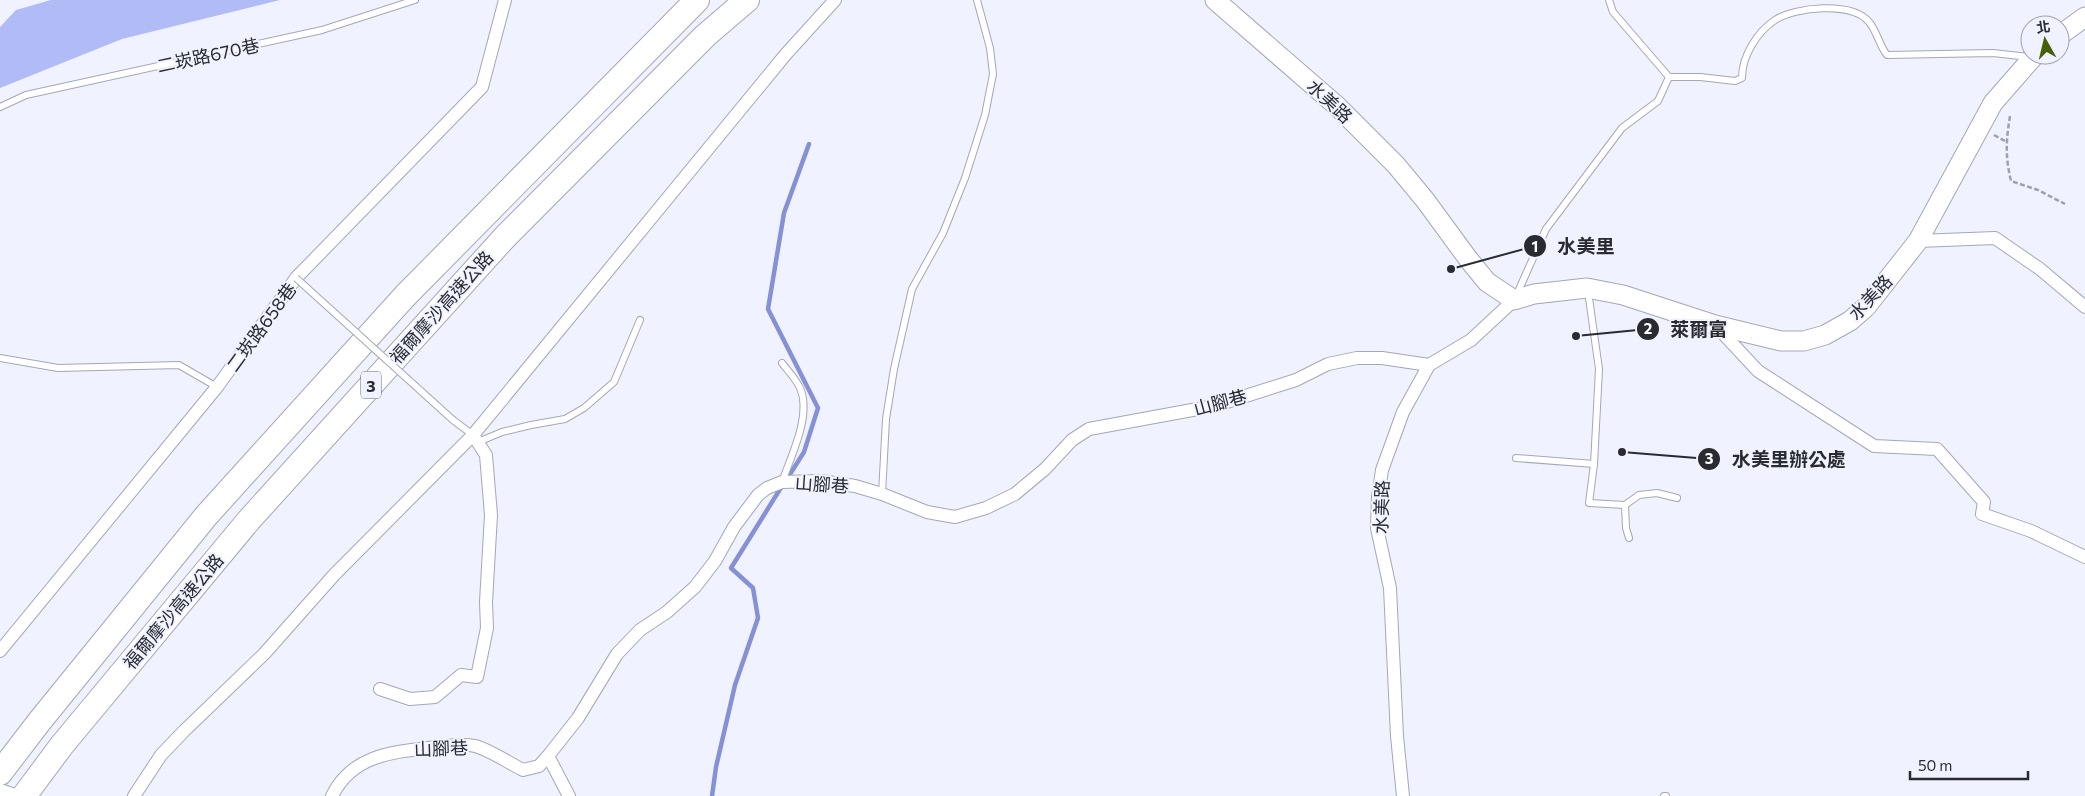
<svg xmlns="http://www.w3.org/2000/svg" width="2085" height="796" font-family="Commissioner,'Noto Sans TC',sans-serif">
  <rect width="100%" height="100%" fill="#f0f2ff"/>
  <path fill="#b1bcf7" d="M51 0H280L122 39 0 88V27L16 10Z"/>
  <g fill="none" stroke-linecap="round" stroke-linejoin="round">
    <g stroke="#8691d5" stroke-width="4.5">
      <path d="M787 479 804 452 818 408 768 309 784 213 809 144"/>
      <path d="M712 796 716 767 735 685 758 618 753 588 731 568 782 486"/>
    </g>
    <defs>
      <g id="lane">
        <path d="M1609 0 1613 12 1669 77"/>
        <path d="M0 107 26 95 322 30 415 0"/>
        <path d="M1588 291 1599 369 1594 464 1589 503 1625 505 1639 495 1657 493 1677 498"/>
        <path d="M1517 294 1546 229 1622 128 1658 101 1669 77H1700L1735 81 1742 78C1742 56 1757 32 1775 20 1795 7 1852 1 1869 22 1877 31 1879 45 1887 55L1993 53 2029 57"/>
        <path d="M0 358 58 368 179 365 217 387"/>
        <path d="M453 420 473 435"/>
        <path d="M478 442 502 432 531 425 565 419 584 408 614 382 640 320"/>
        <path d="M1516 458 1594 464"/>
        <path d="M782 482C791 456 812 415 800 388 796 379 788 371 782 363"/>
        <path d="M882 494 886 419 894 369 912 289 943 233 965 178 985 115 993 74 990 48 977 0"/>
        <path d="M1625 505 1626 528 1629 538"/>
        <path d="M1664 796H1666"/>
      </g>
      <g id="street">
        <path d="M1918 241 1995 238 2040 269 2085 307"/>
        <path d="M1715 325 1758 371 1874 446 1937 449 1984 502 1982 514 2031 531 2085 557"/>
        <path d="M0 651 217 387 296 278 482 87 505 0"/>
        <path d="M380 689 410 699 435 697 461 675 477 677 487 628 486 602 491 515 486 455 473 435"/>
        <path d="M548 756 569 796"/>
        <path d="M0 790 18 796"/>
        <path d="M134 796 161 755 184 731 264 654 334 575 473 435 786 54 835 0"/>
        <path d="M332 796C353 753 396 752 437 747 449 746 462 743 475 746 490 750 509 763 523 770L539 766 548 756 578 718 617 654 640 630 667 612 695 587 715 561 734 527 758 495 767 488 782 482 821 481 855 486 882 494 927 512 955 517 986 508 1015 494 1045 469 1072 440 1089 429 1214 406 1296 380 1328 364 1357 358H1382L1429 365"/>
        <path d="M1403 796 1397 736 1390 588 1377 528 1378 497 1382 470 1403 412 1429 365 1471 340 1514 300"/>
      </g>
      <g id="secondary">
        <path d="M1215 0 1337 106 1396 165 1425 200 1469 260 1487 282 1514 300 1534 294 1587 288 1623 295 1715 325 1781 341H1804L1825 335 1850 321 1866 307 1918 241 1993 103 2035 55"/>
        <path d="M2060 35 2085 17"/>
      </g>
      <g id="highway">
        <path d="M0 773 39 722 206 516 405 296 697 0"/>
        <path d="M24 796 62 745 249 520 505 237 705 36 747 0"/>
      </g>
    </defs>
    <use href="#lane" stroke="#a4a7b6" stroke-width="8"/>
    <use href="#street" stroke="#a4a7b6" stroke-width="14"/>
    <use href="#secondary" stroke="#a4a7b6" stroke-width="21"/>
    <use href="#highway" stroke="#a4a7b6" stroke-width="26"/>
    <g stroke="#9ea0aa" stroke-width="2.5" stroke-dasharray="5 2.5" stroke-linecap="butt">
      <path d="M2010 116C2006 141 2005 156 2011 181L2038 190 2065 204"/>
      <path d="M1994 135 2005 141"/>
    </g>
    <use href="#lane" stroke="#fff" stroke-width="6"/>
    <use href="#street" stroke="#fff" stroke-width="12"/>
    <use href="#secondary" stroke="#fff" stroke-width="19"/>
    <use href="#highway" stroke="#fff" stroke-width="24"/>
    <defs>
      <path id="lane-bridge" d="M296 278 453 420"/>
    </defs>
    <use href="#lane-bridge" stroke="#a4a7b6" stroke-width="8" stroke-linecap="butt"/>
    <use href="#lane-bridge" stroke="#fff" stroke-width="6"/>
  </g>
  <g text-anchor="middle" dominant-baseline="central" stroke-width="4" stroke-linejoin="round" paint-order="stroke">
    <rect fill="#f0f2ff" stroke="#65676e" stroke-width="1" x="361" y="371.5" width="20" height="27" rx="4"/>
    <g font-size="16" font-weight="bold" fill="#292b30">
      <text x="371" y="385">3</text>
    </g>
    <g font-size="18" fill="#292b30" stroke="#f0f2ff">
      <text transform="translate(208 55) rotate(-12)">二崁路670巷</text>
      <text transform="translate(1330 101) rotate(43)">水美路</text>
      <text transform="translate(1870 297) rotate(-47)">水美路</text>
      <text transform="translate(441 307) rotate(-48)">福爾摩沙高速公路</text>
      <text transform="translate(261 327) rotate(-54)">二崁路658巷</text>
      <text transform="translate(1220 402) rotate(-15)">山腳巷</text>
      <text transform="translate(822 484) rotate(4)">山腳巷</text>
      <text transform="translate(1381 507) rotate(-88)">水美路</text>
      <text transform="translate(173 611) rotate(-50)">福爾摩沙高速公路</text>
      <text transform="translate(441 748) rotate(-2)">山腳巷</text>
    </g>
  </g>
  <path fill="none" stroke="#292b30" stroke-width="2" d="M1451 269L1535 246M1576 336L1648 329M1622 452L1709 459"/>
  <g fill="#292b30" stroke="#f0f2ff" stroke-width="2">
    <circle cx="1451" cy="269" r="5"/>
    <circle cx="1576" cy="336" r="5"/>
    <circle cx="1622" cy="452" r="5"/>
    <circle cx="1535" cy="246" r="12"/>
    <circle cx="1648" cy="329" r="12"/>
    <circle cx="1709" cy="459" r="12"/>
  </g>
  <g font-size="15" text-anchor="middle" font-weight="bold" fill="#fff">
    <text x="1535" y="252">1</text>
    <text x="1648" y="334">2</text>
    <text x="1709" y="464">3</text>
  </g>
  <g font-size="19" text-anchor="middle" font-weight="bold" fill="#292b30" stroke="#f0f2ff" stroke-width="4" stroke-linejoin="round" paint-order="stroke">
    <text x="1586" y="253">水美里</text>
    <text x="1699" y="336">萊爾富</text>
    <text x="1789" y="466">水美里辦公處</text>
  </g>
  <g transform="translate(2045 40) rotate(352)"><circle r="24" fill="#f0f2ff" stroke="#a0a2ac"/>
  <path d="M0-4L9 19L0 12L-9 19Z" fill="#485f0a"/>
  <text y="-8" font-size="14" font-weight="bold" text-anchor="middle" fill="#292b30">北</text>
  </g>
  <path d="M1910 771v8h118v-8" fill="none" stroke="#292b30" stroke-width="2.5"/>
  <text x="1918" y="771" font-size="15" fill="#292b30" stroke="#f0f2ff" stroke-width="4" paint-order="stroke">50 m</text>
</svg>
